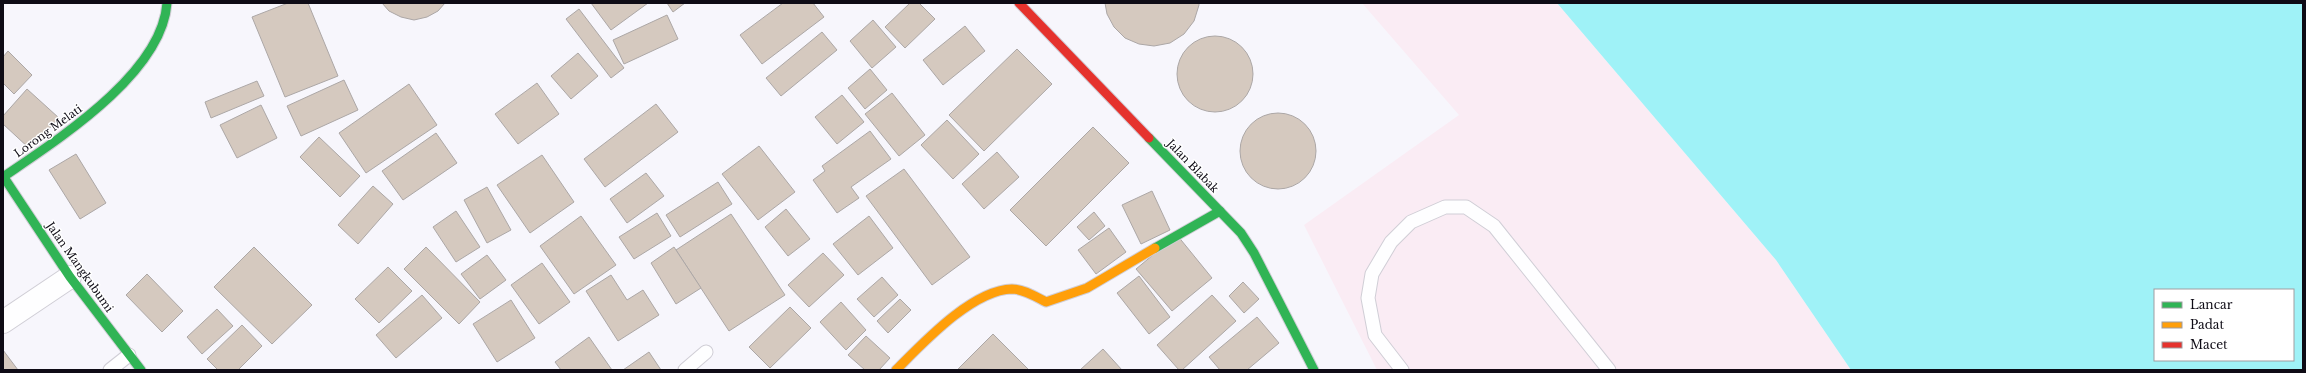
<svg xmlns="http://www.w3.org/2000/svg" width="2306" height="373" font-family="'Libre Baskerville',serif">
  <rect width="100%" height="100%" fill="#f7f6fc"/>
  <path fill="#faecf4" d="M1362 3H1557L1776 260 1851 370H1377L1304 225 1459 115Z"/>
  <path fill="#9ff2f7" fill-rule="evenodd" d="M1557 3H2303V370H1851L1776 260ZM2155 290H2293V360H2155Z"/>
  <g fill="#d5c9bf" stroke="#aca7a6">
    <path d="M288 3H308L338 76 285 97 252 17Z"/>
    <path d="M382 3H445L438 11 427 17 414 20 401 17 389 11Z"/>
    <path d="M591 3H648L611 30Z"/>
    <path d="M667 3H685L673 12Z"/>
    <path d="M783 3H813L824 17 762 64 740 35Z"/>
    <path d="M910 3H919L935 19 905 48 885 27Z"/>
    <path d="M1105 3H1199V5L1194 21 1184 34 1170 43 1154 46 1139 44 1125 38 1114 27 1107 14Z"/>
    <path d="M579 9 624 68 611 78 566 19Z"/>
    <path d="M667 15 678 39 624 64 613 40Z"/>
    <path d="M873 20 896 47 872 68 850 41Z"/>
    <path d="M965 26 985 51 943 85 923 60Z"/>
    <path d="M822 32 837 50 781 96 766 78Z"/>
    <circle cx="1215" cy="74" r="38"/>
    <path d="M1017 49 1052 84 984 151 949 115Z"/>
    <path d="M8 51 32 75 14 94 3 83V57Z"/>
    <path d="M578 53 598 76 571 99 551 76Z"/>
    <path d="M870 69 887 90 865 109 848 88Z"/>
    <path d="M344 80 358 110 301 136 287 106Z"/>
    <path d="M257 81 264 96 211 118 205 102Z"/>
    <path d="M537 83 559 114 518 144 495 114Z"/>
    <path d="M409 84 437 125 366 173 339 133Z"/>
    <path d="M27 89 59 118 30 149 3 124V116Z"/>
    <path d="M892 93 925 135 899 156 865 114Z"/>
    <path d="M842 95 864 122 837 144 815 117Z"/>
    <path d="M656 104 678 132 605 187 584 159Z"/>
    <path d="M261 105 277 138 237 158 220 125Z"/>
    <circle cx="1278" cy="151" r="38"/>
    <path d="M947 120 979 154 953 179 921 145Z"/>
    <path d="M1093 127 1129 163 1046 246 1010 210Z"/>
    <path d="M870 131 891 159 851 187 859 198 837 213 813 180 825 171 822 166Z"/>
    <path d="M436 133 457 163 403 200 382 171Z"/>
    <path d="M319 137 360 176 340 197 300 157Z"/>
    <path d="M759 146 795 192 758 220 722 174Z"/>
    <path d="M997 152 1019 177 984 209 962 184Z"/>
    <path d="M76 154 106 203 80 219 49 170Z"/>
    <path d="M542 155 574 202 530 233 497 185Z"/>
    <path d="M904 169 970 257 932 285 866 196Z"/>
    <path d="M646 173 664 196 627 223 610 199Z"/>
    <path d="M718 182 732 204 680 237 666 215Z"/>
    <path d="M373 186 393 204 358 244 338 225Z"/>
    <path d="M487 187 511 230 487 243 464 200Z"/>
    <path d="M1152 191 1170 230 1141 244 1122 205Z"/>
    <path d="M786 209 810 239 788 256 765 227Z"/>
    <path d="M456 211 480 247 456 262 433 227Z"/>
    <path d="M1094 212 1105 226 1089 240 1077 227Z"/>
    <path d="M657 213 671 236 634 259 619 237Z"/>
    <path d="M731 214 785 295 729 331 676 250Z"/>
    <path d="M581 216 616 265 574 294 540 246Z"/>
    <path d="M869 216 893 248 858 275 833 244Z"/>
    <path d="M1109 228 1126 252 1096 274 1078 250Z"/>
    <path d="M1177 235 1212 278 1172 311 1136 269Z"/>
    <path d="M254 247 312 305 272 344 214 287Z"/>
    <path d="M426 247 480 302 459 324 404 269Z"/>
    <path d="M674 247 701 288 676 304 651 263Z"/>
    <path d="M823 253 844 275 809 307 788 285Z"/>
    <path d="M487 255 506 280 480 299 461 274Z"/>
    <path d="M542 263 570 302 539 324 511 285Z"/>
    <path d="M388 267 412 291 379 323 355 299Z"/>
    <path d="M147 274 183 311 162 332 126 295Z"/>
    <path d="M611 275 627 300 643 290 659 315 618 341 586 291Z"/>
    <path d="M1139 276 1170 317 1149 334 1117 293Z"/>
    <path d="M882 277 898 295 874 317 857 299Z"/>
    <path d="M1243 282 1259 299 1244 313 1229 296Z"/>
    <path d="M422 295 442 318 396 358 376 335Z"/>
    <path d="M1212 295 1236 321 1182 370H1179L1157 345Z"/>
    <path d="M900 299 911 310 888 333 877 321Z"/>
    <path d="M511 300 535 338 497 362 473 324Z"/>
    <path d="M841 302 866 330 846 350 820 322Z"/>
    <path d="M790 307 811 328 770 368 749 347Z"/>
    <path d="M217 309 233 326 202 354 187 337Z"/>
    <path d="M1257 317 1279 343 1247 370H1220L1209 357Z"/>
    <path d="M242 325 262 346 238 370H218L207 359Z"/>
    <path d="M993 334 1029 370 958 369Z"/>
    <path d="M866 336 890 358 879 370H865L848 355Z"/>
    <path d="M589 337 612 370H561L555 362Z"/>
    <path d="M1103 349 1122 370H1080Z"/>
    <path d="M3 350 18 370H3Z"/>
    <path d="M649 352 661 370H623Z"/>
  </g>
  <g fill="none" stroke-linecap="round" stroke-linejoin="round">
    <defs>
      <g id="lane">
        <path d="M110 370 129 355"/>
        <path d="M685 370 706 352"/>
        <path d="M1402 370 1375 335 1368 298 1372 274 1391 242 1411 222 1445 207H1466L1494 226 1609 370"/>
      </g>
      <path id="street" d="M3 322 70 277"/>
      <g id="fast">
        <path d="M1149 138 1241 233 1254 253 1314 370"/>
        <path d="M3 176 70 277 141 370"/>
        <path d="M3 177C57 140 162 74 167 3"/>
        <path d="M1155 248 1220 211"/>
      </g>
      <path id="slow" d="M896 370C923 343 972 290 1012 289 1024 289 1036 297 1046 302L1087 288 1155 248"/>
      <path id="jam" d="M1019 3 1149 138"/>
    </defs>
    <use href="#lane" stroke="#d0ced6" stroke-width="15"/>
    <use href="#street" stroke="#d0ced6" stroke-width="24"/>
    <use href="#fast" stroke="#d0ced6" stroke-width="11"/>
    <use href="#slow" stroke="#d0ced6" stroke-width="11"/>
    <use href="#jam" stroke="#d0ced6" stroke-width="11"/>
    <use href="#lane" stroke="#fefeff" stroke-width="13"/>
    <use href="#street" stroke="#fefeff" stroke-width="22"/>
    <use href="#fast" stroke="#30b455" stroke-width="9"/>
    <use href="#slow" stroke="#ff9f0a" stroke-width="9"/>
    <use href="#jam" stroke="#e5322d" stroke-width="9"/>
  </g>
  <g text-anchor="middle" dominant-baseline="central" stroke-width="3" stroke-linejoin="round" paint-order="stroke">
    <g font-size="11" fill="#0e0b15" stroke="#fff">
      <text transform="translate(48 131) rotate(-36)">Lorong Melati</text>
      <text transform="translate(1193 166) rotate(46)">Jalan Blabak</text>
      <text transform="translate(80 267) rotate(55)">Jalan Mangkubumi</text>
    </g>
  </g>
  <rect width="2306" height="373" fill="none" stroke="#0e0b15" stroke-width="8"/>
  <rect x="2154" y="289" width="140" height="72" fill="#ffffff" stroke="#9f9da1"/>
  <rect x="2162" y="302" width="20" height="6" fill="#30b455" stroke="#9f9da1"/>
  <text x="2190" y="309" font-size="12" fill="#0e0b15">Lancar</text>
  <rect x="2162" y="322" width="20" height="6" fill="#ff9f0a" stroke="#9f9da1"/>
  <text x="2190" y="329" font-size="12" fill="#0e0b15">Padat</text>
  <rect x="2162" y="342" width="20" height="6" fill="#e5322d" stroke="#9f9da1"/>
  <text x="2190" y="349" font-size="12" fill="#0e0b15">Macet</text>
</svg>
